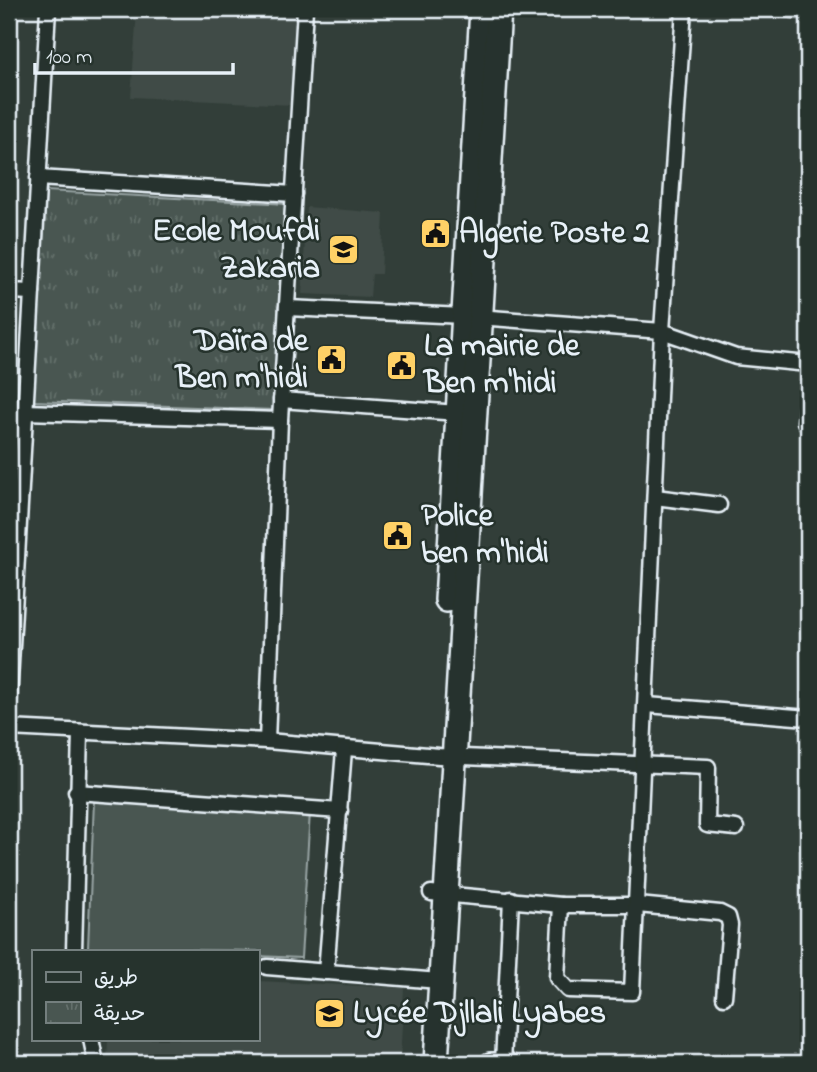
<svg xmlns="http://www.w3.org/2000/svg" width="817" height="1072" font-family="'Indie Flower','Playpen Sans Arabic',sans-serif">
  <defs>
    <pattern id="park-tufts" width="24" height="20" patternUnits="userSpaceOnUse" patternTransform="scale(1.75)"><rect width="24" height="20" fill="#495651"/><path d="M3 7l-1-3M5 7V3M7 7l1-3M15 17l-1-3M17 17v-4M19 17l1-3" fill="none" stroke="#636f6b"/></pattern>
  </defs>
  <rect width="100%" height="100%" fill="#323e39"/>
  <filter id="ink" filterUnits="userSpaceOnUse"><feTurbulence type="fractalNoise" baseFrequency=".0143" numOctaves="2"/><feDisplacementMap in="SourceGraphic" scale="14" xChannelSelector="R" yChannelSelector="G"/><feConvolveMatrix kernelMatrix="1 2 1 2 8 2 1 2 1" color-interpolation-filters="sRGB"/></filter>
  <g filter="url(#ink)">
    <g fill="#3f4b46">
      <path d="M137 9H297L293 105 131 97Z"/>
      <path d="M307 207 384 213 381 274H372L370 297 302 294Z"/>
      <path d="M257 964 258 981 404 988 400 1063H107L108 1039H257Z"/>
    </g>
    <path fill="url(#park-tufts)" stroke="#98a4a4" stroke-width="2" d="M46 191 289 204 275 410 33 401Z"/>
    <path fill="#495651" stroke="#98a4a4" stroke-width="2" d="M94 801 310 812 301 958 257 956V951L88 948Z"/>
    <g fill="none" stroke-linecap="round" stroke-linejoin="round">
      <defs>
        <g id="street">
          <path d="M784 9 808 11"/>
          <path d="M38 178 294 194"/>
          <path d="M9 291 32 292"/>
          <path d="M287 308 464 316 662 331 736 357 808 364"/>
          <path d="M808 386 805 422 808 423"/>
          <path d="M281 400 458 413"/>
          <path d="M25 412 280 420"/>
          <path d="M655 497 719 505"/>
          <path d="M9 699 48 9"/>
          <path d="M647 705 808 718"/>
          <path d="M9 728 267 741 439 756 708 767 707 825 736 828"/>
          <path d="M267 741 280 420 305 9"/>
          <path d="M76 792 340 811"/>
          <path d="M431 893 561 905H638L720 913 728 917 730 925 724 997"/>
          <path d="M561 905 557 978 568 990 632 992 662 331 684 9"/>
          <path d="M74 951 80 733"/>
          <path d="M267 967 439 981"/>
          <path d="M326 972 344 750"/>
          <path d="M91 1039 96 1063"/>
          <path d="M503 1063 511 899"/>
        </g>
        <path id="secondary" d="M490 1063H508"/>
        <g id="primary">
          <path d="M447 600 482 9"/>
          <path d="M436 1063 499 9"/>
        </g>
      </defs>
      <use href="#street" stroke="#e8f1f8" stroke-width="19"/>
      <use href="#secondary" stroke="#e8f1f8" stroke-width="24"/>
      <use href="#primary" stroke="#e8f1f8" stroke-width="28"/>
      <use href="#street" stroke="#26332d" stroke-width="14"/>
      <use href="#secondary" stroke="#26332d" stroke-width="19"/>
      <use href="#primary" stroke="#26332d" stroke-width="23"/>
    </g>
  </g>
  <defs>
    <symbol id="civic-square" viewBox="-11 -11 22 22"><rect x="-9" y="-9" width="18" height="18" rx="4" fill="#ffd166" stroke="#26332d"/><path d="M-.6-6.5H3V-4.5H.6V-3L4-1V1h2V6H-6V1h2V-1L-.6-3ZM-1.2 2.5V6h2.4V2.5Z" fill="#111"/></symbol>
    <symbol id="school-square" viewBox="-11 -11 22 22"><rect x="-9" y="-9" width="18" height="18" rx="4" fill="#ffd166" stroke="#26332d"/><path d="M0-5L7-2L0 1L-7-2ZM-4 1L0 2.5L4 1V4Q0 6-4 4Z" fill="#111"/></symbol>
  </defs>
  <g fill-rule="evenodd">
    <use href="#civic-square" x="418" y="216" width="35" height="35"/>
    <use href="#school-square" x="326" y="232" width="35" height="35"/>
    <use href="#civic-square" x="314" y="342" width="35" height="35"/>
    <use href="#civic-square" x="384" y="348" width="35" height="35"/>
    <use href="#civic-square" x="380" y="518" width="35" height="35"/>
    <use href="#school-square" x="312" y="996" width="35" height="35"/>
  </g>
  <g text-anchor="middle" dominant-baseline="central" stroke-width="5" stroke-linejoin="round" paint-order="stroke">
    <g font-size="32" font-weight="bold" fill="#e8f1f8" stroke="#26332d" text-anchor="start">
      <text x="320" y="232" text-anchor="end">Ecole Moufdi<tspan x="320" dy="37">Zakaria</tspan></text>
      <text x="459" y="234">Algerie Poste 2</text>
      <text x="308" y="342" text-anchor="end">Daïra de<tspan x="308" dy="37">Ben m'hidi</tspan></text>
      <text x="424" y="347">La mairie de<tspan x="424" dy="37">Ben m'hidi</tspan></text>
      <text x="421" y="517">Police<tspan x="421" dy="37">ben m'hidi</tspan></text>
      <text x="353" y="1014">Lycée Djllali Lyabes</text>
    </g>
  </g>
  <rect width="817" height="1072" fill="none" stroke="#26332d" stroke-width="35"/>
  <rect x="18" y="18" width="782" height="1037" fill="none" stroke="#e8f1f8" stroke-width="2.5" filter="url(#ink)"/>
  <rect x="32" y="950" width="228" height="91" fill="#26332d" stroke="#747f7e" stroke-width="2"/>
  <rect x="46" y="972" width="35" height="10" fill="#26332d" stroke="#747f7e" stroke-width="2"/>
  <text x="94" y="984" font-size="21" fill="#e8f1f8">طريق</text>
  <rect x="46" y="1002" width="35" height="21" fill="url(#park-tufts)" stroke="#747f7e" stroke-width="2"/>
  <text x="94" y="1020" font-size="21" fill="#e8f1f8">حديقة</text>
  <path d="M35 63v10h198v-10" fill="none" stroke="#e8f1f8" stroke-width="3.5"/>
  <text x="46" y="63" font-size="21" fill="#e8f1f8" stroke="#26332d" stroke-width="5" paint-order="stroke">100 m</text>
</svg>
